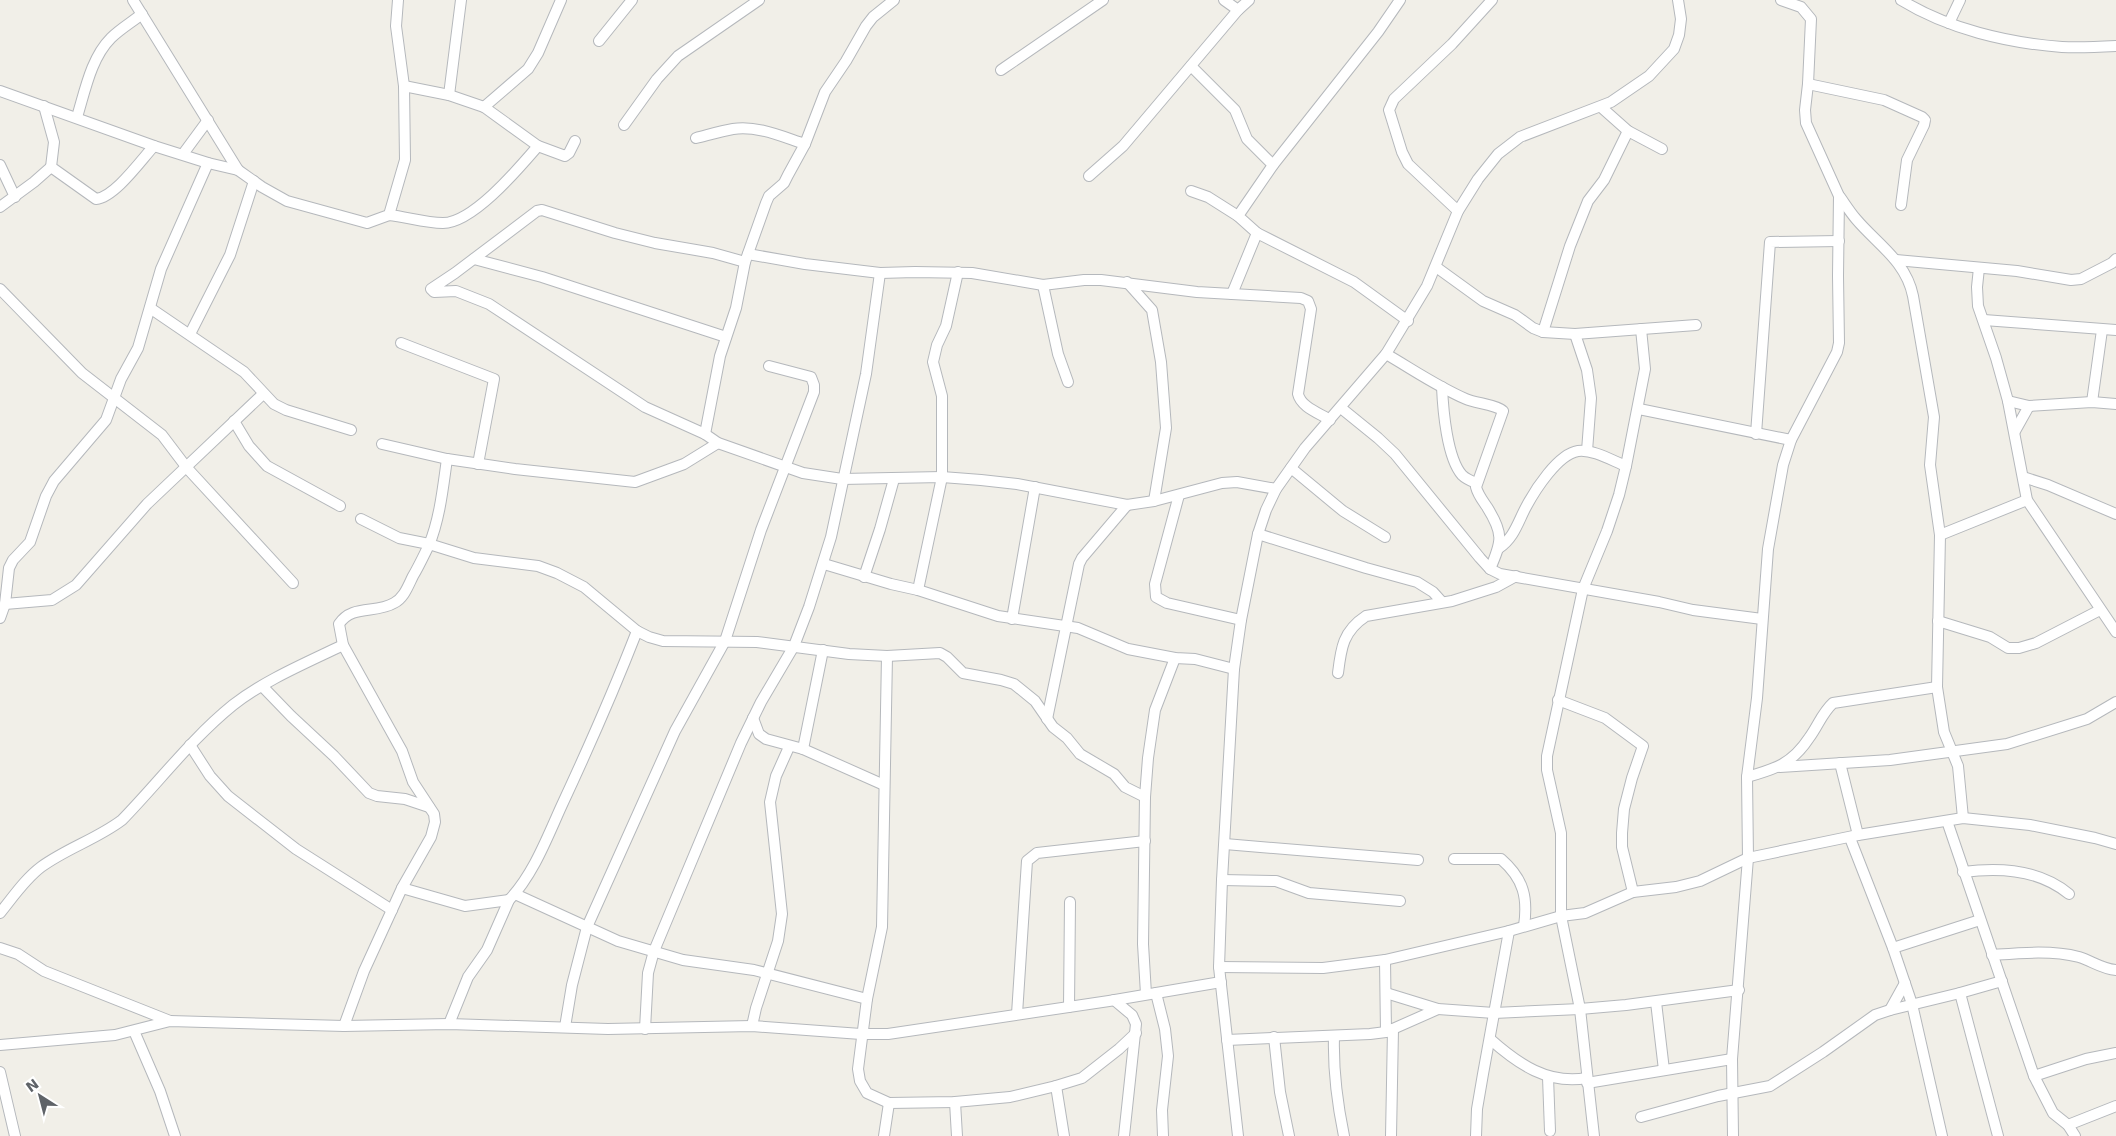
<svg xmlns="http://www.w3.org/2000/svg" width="2116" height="1136" font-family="'DejaVu Sans',sans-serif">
  <rect width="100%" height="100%" fill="#f1efe8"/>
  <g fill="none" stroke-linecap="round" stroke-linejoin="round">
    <defs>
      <g id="street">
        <path d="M133 0 238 170"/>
        <path d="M1224 0 1238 10"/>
        <path d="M1901 0C1948 29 2008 43 2062 47 2080 48 2098 47 2116 46"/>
        <path d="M1949 23 1960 0"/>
        <path d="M599 41 632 0"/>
        <path d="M1191 66 1235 110 1247 139 1273 165 1238 216 1257 233 1354 282 1408 321"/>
        <path d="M1001 70 1103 0"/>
        <path d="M1808 84 1884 100 1922 117 1925 120 1924 125 1907 160 1901 205"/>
        <path d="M404 86 449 95 484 107 538 146 565 156 569 153 575 141"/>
        <path d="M0 91 154 146 208 163 238 170 262 187 287 201 367 223 389 215 405 160 404 86 396 26 398 0"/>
        <path d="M449 95 461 0"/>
        <path d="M44 106 54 142 51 167 96 199C115 197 141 160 154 146"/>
        <path d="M484 107 528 69 538 53 561 0"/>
        <path d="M1601 107 1628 131 1662 149"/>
        <path d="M77 117C85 91 91 58 111 38 120 29 132 22 142 14"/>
        <path d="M624 125 657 79 678 56 759 0"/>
        <path d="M696 138C708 135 721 131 733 129 757 125 783 137 805 144"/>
        <path d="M183 154 208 120"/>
        <path d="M0 165 15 197"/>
        <path d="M1273 165 1378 32 1400 0"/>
        <path d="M1089 176 1123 146 1238 10 1249 0"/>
        <path d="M1191 191 1208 197 1238 216"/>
        <path d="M1840 197C1845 204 1850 212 1856 219 1877 244 1906 261 1913 296L1934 417 1930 465 1940 535 1937 687 1944 732 1958 766 1963 818"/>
        <path d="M0 207 34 182 51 167"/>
        <path d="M1458 211 1408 164 1402 152 1389 110 1394 99 1452 44 1492 0"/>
        <path d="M389 215C407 217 425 223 443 223 473 223 519 168 538 146"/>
        <path d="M748 254 805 264 880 273 915 272 972 273 1043 285 1084 280H1101L1197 292 1232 294 1257 233"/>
        <path d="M474 259 542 277 726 337"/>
        <path d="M1896 260 2017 271 2071 280 2081 279 2112 263 2116 259"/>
        <path d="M745 262 713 253 655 243 615 233 542 210 537 211 455 273 431 289 434 292 456 291 489 304 645 407 705 434 718 443 803 473 842 479 942 477 981 480 1017 484 1127 505 1154 501 1222 483 1237 482 1276 489"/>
        <path d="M1436 267 1483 301 1515 315 1533 328 1543 332 1575 334 1696 325"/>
        <path d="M1979 268 1977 287 1978 306 1996 358 2008 401 2027 500 2116 632"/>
        <path d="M1127 282 1152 310 1161 362 1166 428 1154 501"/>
        <path d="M1043 285 1058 354 1068 382"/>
        <path d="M0 289 82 373 162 435 187 468 293 583"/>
        <path d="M1232 294 1301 298 1308 301 1311 309 1298 394C1301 407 1319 413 1330 420"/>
        <path d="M150 308 244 372 274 404 286 410 351 430"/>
        <path d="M1984 320 2116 330"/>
        <path d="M1543 332 1570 246 1588 201 1604 180 1628 131"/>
        <path d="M190 334 230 255 254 181"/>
        <path d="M1575 334 1587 370 1591 398 1587 451"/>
        <path d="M401 343 494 379 478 464"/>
        <path d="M1386 354C1412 369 1438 387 1466 399 1475 403 1497 405 1503 411L1476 487C1478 495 1483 501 1487 507 1504 534 1502 541 1490 569"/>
        <path d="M1442 387C1443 410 1447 458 1462 475 1466 479 1471 481 1476 483"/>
        <path d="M2008 401 2029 406 2092 402 2116 404"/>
        <path d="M2092 402 2102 330"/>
        <path d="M1341 408 1378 438 1395 454 1480 558 1490 569 1500 574 1659 602 1693 610 1762 619"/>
        <path d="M1639 409 1791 440"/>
        <path d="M234 421 249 446 267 466 340 506"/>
        <path d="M2015 431 2029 406"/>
        <path d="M705 434 720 356 736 308 745 262 766 203 769 196 784 183 788 175 805 144 825 92 846 61 866 26 873 17 894 0"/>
        <path d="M1756 434 1770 242 1839 241"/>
        <path d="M382 444 447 459 515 469 635 482 684 464 718 443"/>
        <path d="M1291 468 1343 511 1385 537"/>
        <path d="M2023 477 2048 485 2116 514"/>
        <path d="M1179 495 1155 584 1156 597 1167 603 1241 620"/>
        <path d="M361 519 399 538 429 544 474 558 538 566 557 573 584 587 637 631 649 637 663 641 757 642 849 654 887 656 940 653 947 657 963 673 1001 680 1014 684 1035 701 1053 727 1067 738 1080 754 1114 774 1125 787 1145 797"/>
        <path d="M1258 534 1366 568 1417 582 1433 592 1442 602"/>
        <path d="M1940 535 2027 500"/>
        <path d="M1499 548C1514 538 1518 522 1526 507 1535 490 1558 454 1578 451 1593 449 1613 461 1626 466"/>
        <path d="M824 564 891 584 918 590 998 616 1078 628 1128 649 1175 658 1195 659 1234 669"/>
        <path d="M864 577 880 529 894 479"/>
        <path d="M918 590 942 477V396L933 362 937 345 946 326 958 272"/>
        <path d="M5 604 52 600 76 585 147 504 263 394"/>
        <path d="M0 618 5 604 9 568 13 560 30 542 46 496 54 481 106 420 121 379 138 348 161 269 208 163"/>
        <path d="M1012 619 1035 487"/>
        <path d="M1938 621 1990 637 2008 648H2019L2036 643 2100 610"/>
        <path d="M1338 673C1341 648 1343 631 1366 616L1452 601 1496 587 1516 576"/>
        <path d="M262 686 291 716 334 756 369 793 377 796 405 799 429 807"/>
        <path d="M1558 700 1605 718 1643 746 1632 778 1624 809 1622 833V847L1633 892"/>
        <path d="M753 718 759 734 766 739 803 749 884 785"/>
        <path d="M1047 719 1079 564 1082 558 1127 505"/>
        <path d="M190 745 210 776 228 796 296 849 392 910"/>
        <path d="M803 749 823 650"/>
        <path d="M1840 763 1858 835"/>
        <path d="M1780 767 1890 760 2007 744 2087 719 2116 702"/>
        <path d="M1747 777C1775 769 1792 764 1809 738 1818 726 1822 713 1833 703L1937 687"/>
        <path d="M1947 821 2034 1076 2053 1113 2068 1125 2075 1136"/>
        <path d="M1850 838 1893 948 1912 1004 1942 1136"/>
        <path d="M1225 844 1418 860"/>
        <path d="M1454 859H1501C1524 879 1528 898 1524 926"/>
        <path d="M1963 872C2000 867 2039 869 2069 894"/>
        <path d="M1222 880 1276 881 1309 893 1400 901"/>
        <path d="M402 888 465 906 509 900"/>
        <path d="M515 894 618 941 683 960 754 970 867 999 858 1069 860 1081 867 1093 889 1103 955 1102 1010 1097 1056 1086 1082 1078 1119 1049 1136 1033"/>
        <path d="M0 913C13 897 25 879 41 867 67 848 97 839 122 820 159 782 191 739 233 705 265 680 306 663 343 645"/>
        <path d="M0 948 18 954 44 971 170 1021"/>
        <path d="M1893 948 1980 920"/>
        <path d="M1992 955C2020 953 2051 950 2079 957 2092 961 2102 969 2116 970"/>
        <path d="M1385 960 1386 1032"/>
        <path d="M1219 967 1323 968 1385 960 1509 931 1561 916 1585 913 1633 892 1676 887 1700 881 1748 858 1858 835 1963 818 2030 825 2095 838 2116 844"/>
        <path d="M1156 993 1165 1029 1168 1056 1162 1110 1163 1136"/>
        <path d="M1386 993 1438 1009 1494 1013 1580 1009 1626 1005 1739 990"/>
        <path d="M1960 993 1998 1136"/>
        <path d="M1146 994 1143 944 1145 797 1148 758 1155 710 1175 658"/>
        <path d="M867 999 882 927 887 656"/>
        <path d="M1114 1000 1132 1015 1136 1024 1124 1136"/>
        <path d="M1656 1002 1664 1070"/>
        <path d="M1069 1007 1070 902"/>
        <path d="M1890 1010 1905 983"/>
        <path d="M1017 1014 1027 861 1037 853 1145 841"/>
        <path d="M449 1024 468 977 487 950 509 900C533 875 547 838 561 807 588 749 614 690 637 631"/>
        <path d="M344 1026 364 971 402 888 431 837 435 822 434 814 413 782 402 751 343 645 339 624C352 604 376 614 394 603 404 598 408 586 413 576 419 566 424 555 429 545 440 518 443 487 447 459"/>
        <path d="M752 1026 756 1008 778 941 782 914 770 802 776 776 789 747"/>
        <path d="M565 1027 572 985 587 927 675 731 725 641 761 530 814 392V385L811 377 769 366"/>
        <path d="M645 1029 648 973 654 951 741 743 761 702 794 646 809 607 831 537 866 374 880 273"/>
        <path d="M134 1031 160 1091 175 1136"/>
        <path d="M1274 1037 1280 1092 1289 1136"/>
        <path d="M1334 1037C1333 1071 1337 1102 1344 1136"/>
        <path d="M1490 1039C1518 1064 1548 1085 1587 1078"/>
        <path d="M1227 1040 1370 1034 1386 1032 1438 1009"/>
        <path d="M0 1045 115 1035 170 1021 344 1026 449 1024 608 1029 752 1026 861 1034H888L1109 1001 1221 982"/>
        <path d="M0 1072 15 1136"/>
        <path d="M2034 1076 2086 1059 2116 1053"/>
        <path d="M1548 1077 1550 1131"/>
        <path d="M1587 1083 1732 1059"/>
        <path d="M1056 1086 1064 1136"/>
        <path d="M955 1102 957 1136"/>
        <path d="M1641 1117 1718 1096 1770 1086 1823 1052 1875 1015 1890 1010 1960 993 2002 981"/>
        <path d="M2068 1125 2116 1106"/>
        <path d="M884 1136 889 1103"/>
        <path d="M1238 1136 1219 967 1222 880 1234 669 1241 620 1258 534 1266 510 1276 489 1305 448 1386 354 1427 286 1458 211 1478 179 1498 154 1520 137 1611 102 1649 76 1674 49 1679 35 1681 19 1678 0"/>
        <path d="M1391 1136 1393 1029"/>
        <path d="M1476 1136 1477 1109 1483 1074 1509 931"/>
        <path d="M1594 1136 1580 1009 1561 916V833L1547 770V756L1583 589 1607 531 1619 495 1626 466 1645 369 1641 329"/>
        <path d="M1733 1136 1732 1059 1748 858 1747 777 1757 698 1768 549 1783 465 1791 440 1837 352 1839 343 1838 276 1839 196 1806 123 1805 110 1808 84 1811 19 1801 7 1781 0"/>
      </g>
    </defs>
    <use href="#street" stroke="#b5b8bc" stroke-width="12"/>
    <use href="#street" stroke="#fff" stroke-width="10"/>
  </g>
  <g transform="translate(40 1096) rotate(324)" stroke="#ffffff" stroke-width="4" paint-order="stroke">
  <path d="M0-4L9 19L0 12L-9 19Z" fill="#5f6368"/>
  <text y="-8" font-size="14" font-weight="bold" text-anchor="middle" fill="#5f6368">N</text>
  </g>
</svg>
